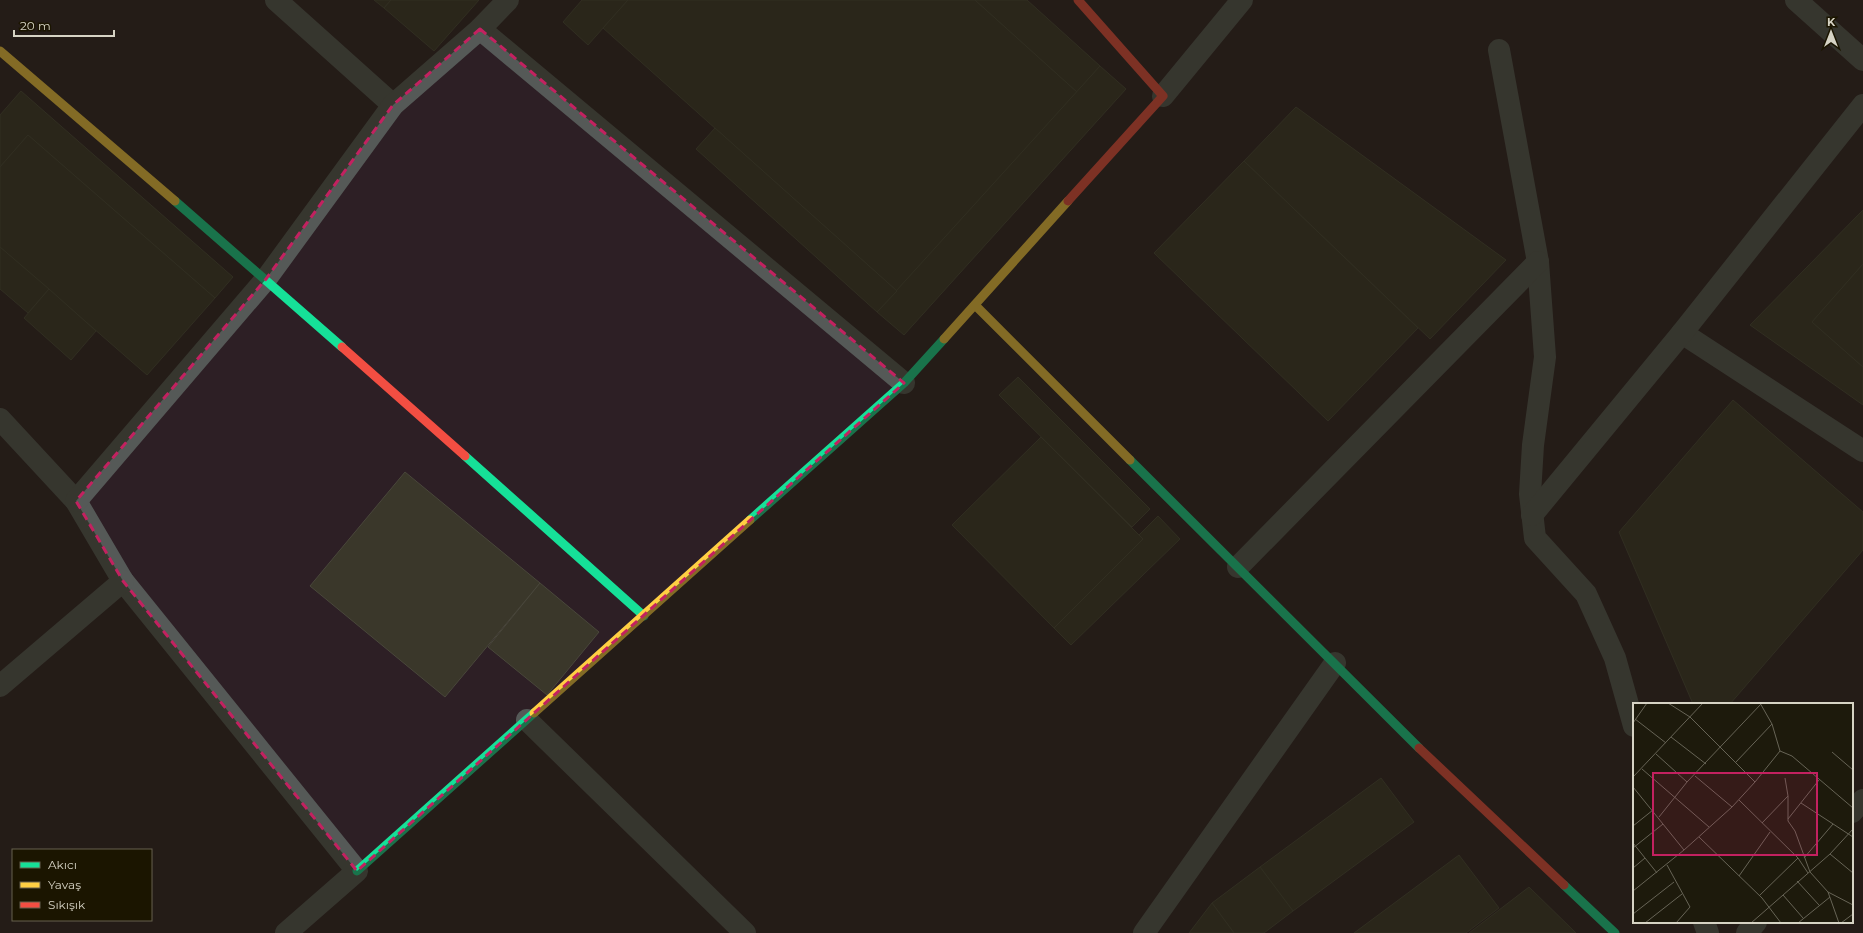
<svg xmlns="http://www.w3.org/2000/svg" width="1863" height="933" font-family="Montserrat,sans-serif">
  <rect width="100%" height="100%" fill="#1d1a0c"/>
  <path fill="#2d1f25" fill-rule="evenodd" d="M0 0H1863V933H0ZM1634 704H1852V922H1634ZM13 850H151V920H13Z"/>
  <g fill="#3a372a" stroke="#49473b">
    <path d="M374 0H391L384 8Z"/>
    <path d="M391 0H479L434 51 384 8Z"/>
    <path d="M582 0H628L588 45 563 22Z"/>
    <path d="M628 0H975L1077 92 897 291 603 28Z"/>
    <path d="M975 0H1027L1100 66 1077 92Z"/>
    <path d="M1100 66 1126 89 904 335 877 312Z"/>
    <path d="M21 91 233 277 215 298 28 135 0 167V115Z"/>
    <path d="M1296 107 1506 260 1430 339 1244 161Z"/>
    <path d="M715 128 897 291 877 312 696 149Z"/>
    <path d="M28 135 215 298 147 375 0 247V167Z"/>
    <path d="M1244 161 1418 328 1328 421 1154 253Z"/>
    <path d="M1863 210V264L1812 322 1863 367V405L1750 325Z"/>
    <path d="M0 247 49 289 28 313 0 289Z"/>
    <path d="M1863 264V367L1812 322Z"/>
    <path d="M49 289 96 331 71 360 24 318Z"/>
    <path d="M1018 377 1150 509 1132 527 999 395Z"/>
    <path d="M1733 400 1863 512V550L1730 704H1693L1619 532Z"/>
    <path d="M1041 437 1143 539 1054 628 952 525Z"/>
    <path d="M405 472 540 583 445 697 310 586Z"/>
    <path d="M1158 516 1180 539 1071 645 1054 628 1143 539 1139 535Z"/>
    <path d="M540 583 599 632 547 695 488 647Z"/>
    <path d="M1381 778 1414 822 1293 911 1260 867Z"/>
    <path d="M1459 855 1499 908 1466 933H1354Z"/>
    <path d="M1260 867 1293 911 1264 933H1234L1212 903Z"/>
    <path d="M1529 887 1576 933H1469Z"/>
    <path d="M1212 903 1234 933H1189Z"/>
  </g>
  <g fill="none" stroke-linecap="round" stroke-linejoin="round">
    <g stroke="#555957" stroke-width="22">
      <path d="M276 0 393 105"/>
      <path d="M1796 0 1863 60"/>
      <path d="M480 29 904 383"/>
      <path d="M1499 50 1538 262 1545 357 1533 445 1530 494 1535 538 1586 594 1615 658 1634 726"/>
      <path d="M1163 96 1242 0"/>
      <path d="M1682 333 1863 451"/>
      <path d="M0 419 76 501 123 581 357 871 286 933"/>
      <path d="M76 501 266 279 393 105 480 29 508 0"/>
      <path d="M1532 515 1682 333 1863 105"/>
      <path d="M1238 567 1538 262"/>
      <path d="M0 686 123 581"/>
      <path d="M527 720 745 933"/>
      <path d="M1852 812 1863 800"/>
      <path d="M1704 922 1708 933"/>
      <path d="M1144 933 1335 663"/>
      <path d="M1747 933 1756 922"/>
    </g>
    <g stroke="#16e098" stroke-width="9">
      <path d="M175 201 342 347"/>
      <path d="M465 456 644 616"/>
      <path d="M1130 460 1419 748"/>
      <path d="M750 520 904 383 944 339"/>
      <path d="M357 871 534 713"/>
      <path d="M1564 885 1615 933"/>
    </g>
    <g stroke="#ffcf43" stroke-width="9">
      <path d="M0 51 175 201"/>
      <path d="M975 305 1130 460"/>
      <path d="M944 339 1068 201"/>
      <path d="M534 713 750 520"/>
    </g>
    <g stroke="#f24e42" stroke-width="9">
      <path d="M1068 201 1163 96 1078 0"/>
      <path d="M342 347 465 456"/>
      <path d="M1419 748 1564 885"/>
    </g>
  </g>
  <path d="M0 0H1863V933H0ZM480 29 904 383 357 871 123 581 76 501 266 279 393 105Z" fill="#1d1a0c" fill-opacity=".55" fill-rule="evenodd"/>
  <path fill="none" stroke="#c32160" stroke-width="3" stroke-dasharray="8 5" stroke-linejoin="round" d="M480 29 904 383 357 871 123 581 76 501 266 279 393 105Z"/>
  <g transform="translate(1633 703)">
    <rect width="220" height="220" fill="#1d1a0c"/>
    <path fill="none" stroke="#676456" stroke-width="1" d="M35 0 57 14 122 79 99 104 51 147M127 0 139 21 147 48M2 16 33 40M0 20 14 0M38 34 73 61M147 48 159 53 220 105M199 49 220 67M23 51 54 79M103 59 139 21M9 66 76 124M62 73 99 104M0 74 70 0M152 75 155 93V118L162 128 177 169 195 189 206 220M122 79 147 48M0 84 51 147 0 188M106 97 165 155 175 170M168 100 220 134M26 114 54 79 128 1M155 116 186 77M129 120 155 93M0 123 20 107M66 134 129 195 148 220M0 140 24 170M0 145 30 121M197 151 220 170M171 155 200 121M34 162 57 204 43 220M0 165 12 155M106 173 137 129M164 178 186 202M195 189 220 202M150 192 170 215M126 193 165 155M0 211 41 179M12 220 49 191M118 220 197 151 220 126M165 220 197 194M208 220 220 211"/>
    <path fill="#c32160" fill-opacity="0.15" stroke="#c32160" stroke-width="2" d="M20 70H184V152H20Z"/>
    <rect width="220" height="220" fill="none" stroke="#d6d3c4" stroke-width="2"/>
  </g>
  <rect x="12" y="849" width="140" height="72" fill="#1b1500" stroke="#66614e"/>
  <rect x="20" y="862" width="20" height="6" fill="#16e098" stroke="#66614e"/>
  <text x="48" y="869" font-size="12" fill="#d6d3c4">Akıcı</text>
  <rect x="20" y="882" width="20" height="6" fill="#ffcf43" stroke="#66614e"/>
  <text x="48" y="889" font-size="12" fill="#d6d3c4">Yavaş</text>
  <rect x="20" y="902" width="20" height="6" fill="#f24e42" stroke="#66614e"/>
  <text x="48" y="909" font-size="12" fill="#d6d3c4">Sıkışık</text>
  <g transform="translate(1831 32)" stroke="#1b1500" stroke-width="3" paint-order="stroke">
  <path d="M0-3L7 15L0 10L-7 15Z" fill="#d6d3c4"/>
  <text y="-6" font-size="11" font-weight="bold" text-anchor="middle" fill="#d6d3c4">K</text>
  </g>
  <path d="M14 30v6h100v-6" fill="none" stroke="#d6d3c4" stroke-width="2"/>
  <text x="20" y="30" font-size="12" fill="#d6d3c4" stroke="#1b1500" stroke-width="3" paint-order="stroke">20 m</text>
</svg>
